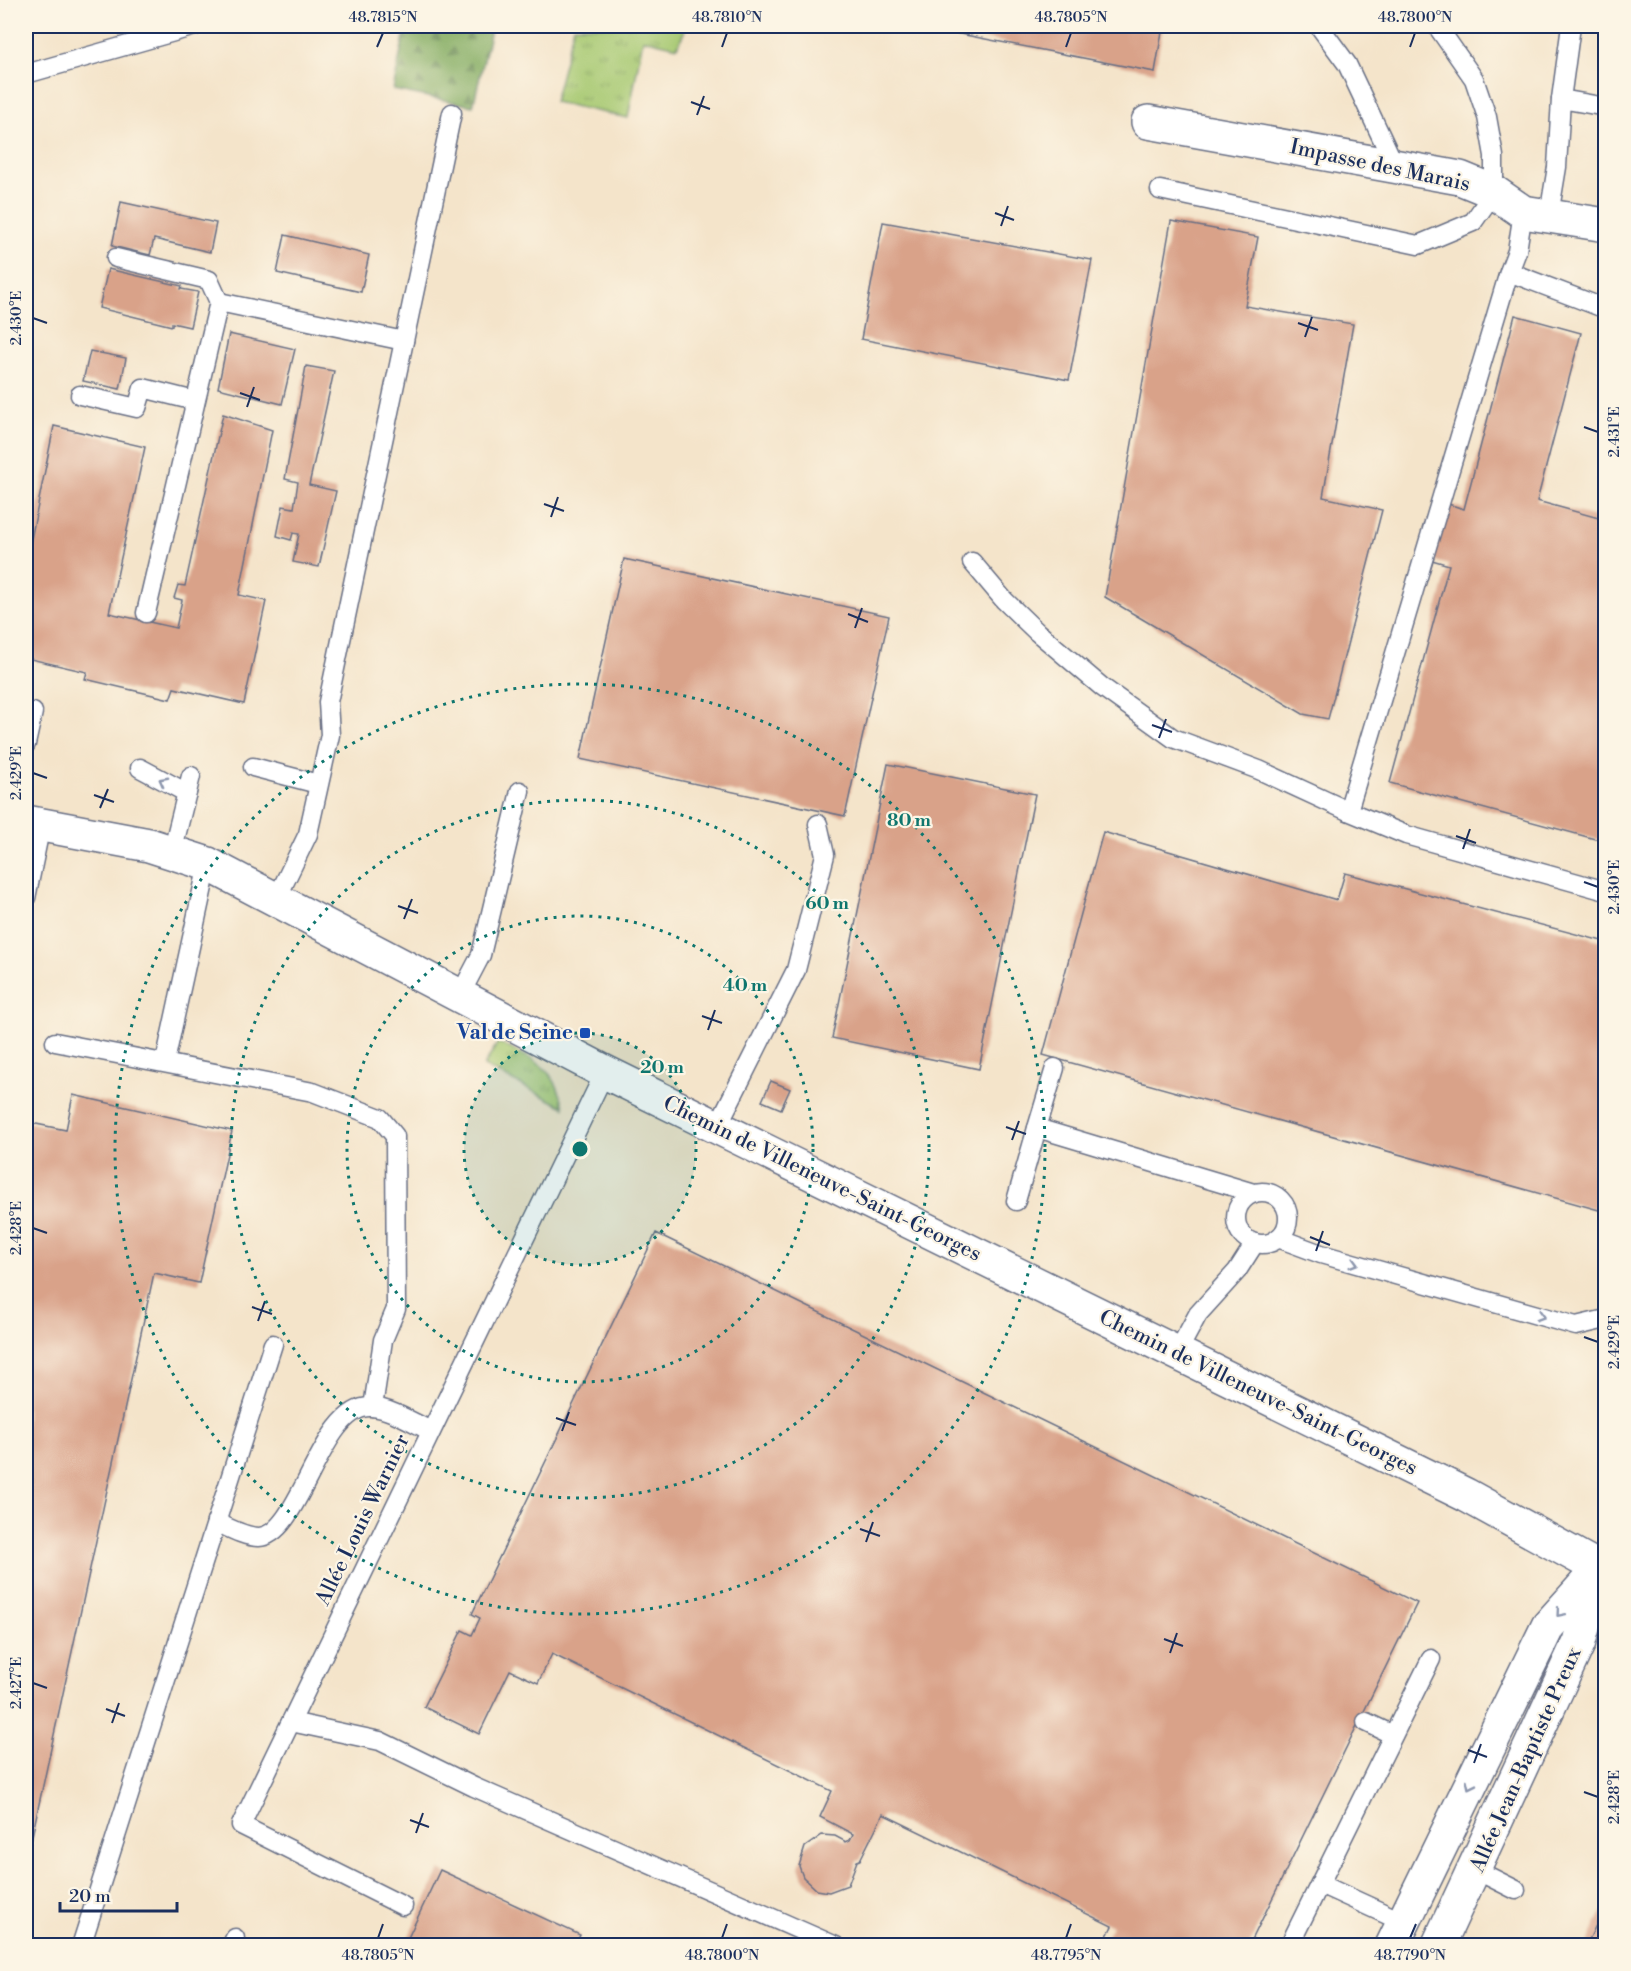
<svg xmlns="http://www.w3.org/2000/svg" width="1631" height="1971" font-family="'Libre Bodoni',serif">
  <defs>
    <pattern id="grass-tufts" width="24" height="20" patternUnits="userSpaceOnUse" patternTransform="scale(1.5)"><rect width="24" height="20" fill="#a7c972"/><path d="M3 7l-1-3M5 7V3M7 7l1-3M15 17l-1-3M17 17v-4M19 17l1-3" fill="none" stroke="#87a461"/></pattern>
    <pattern id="forest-firs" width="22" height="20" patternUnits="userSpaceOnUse" patternTransform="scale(1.5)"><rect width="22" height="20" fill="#85ad64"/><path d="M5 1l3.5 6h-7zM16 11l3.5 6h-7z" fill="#6c8d56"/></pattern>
  </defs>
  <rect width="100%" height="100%" fill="#fcf5e5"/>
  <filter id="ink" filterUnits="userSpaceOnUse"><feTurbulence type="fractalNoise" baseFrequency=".0167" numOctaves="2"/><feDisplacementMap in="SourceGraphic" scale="12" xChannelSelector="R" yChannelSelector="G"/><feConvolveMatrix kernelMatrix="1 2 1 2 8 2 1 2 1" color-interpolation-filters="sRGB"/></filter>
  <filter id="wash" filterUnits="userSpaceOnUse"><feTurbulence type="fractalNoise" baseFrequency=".008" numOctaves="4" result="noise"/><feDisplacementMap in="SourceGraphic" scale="24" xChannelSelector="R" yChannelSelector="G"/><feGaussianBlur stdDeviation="1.35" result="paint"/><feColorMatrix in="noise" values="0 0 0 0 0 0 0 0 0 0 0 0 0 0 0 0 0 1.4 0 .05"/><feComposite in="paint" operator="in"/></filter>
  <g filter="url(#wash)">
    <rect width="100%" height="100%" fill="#f4e4ca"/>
    <g fill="url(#grass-tufts)" stroke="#617c68" stroke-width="1.5">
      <path d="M574 26H687L677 47 643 39 628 118 554 102Z"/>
      <path d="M498 1042C534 1062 554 1063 564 1107L484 1066Z"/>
    </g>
    <path fill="url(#forest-firs)" stroke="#506e61" stroke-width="1.5" d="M406 26H492L473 106 393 90Z"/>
    <g id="blocks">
      <g fill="#d9a289">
        <path d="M919 26H1163L1155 72Z"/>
        <path d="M121 202 216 223 210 252 154 239 150 255 112 246Z"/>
        <path d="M1171 221 1258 237 1245 306 1353 324 1323 497 1382 510 1328 719 1303 714 1105 597Z"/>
        <path d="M883 222 1092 260 1069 380 861 339Z"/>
        <path d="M285 235 369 255 361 292 277 273Z"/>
        <path d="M108 269 182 286 181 289 198 292 190 327 172 323V326L99 308Z"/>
        <path d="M1515 315 1581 333 1537 501 1606 520V842L1390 783 1449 565 1432 560 1448 504 1464 509Z"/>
        <path d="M229 334 295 349 282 404 218 388Z"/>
        <path d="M90 351 126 358 120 389 83 381Z"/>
        <path d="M306 366 334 371 309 485 336 491 319 567 293 562 299 534 293 533 291 540 277 536 283 506 294 508 298 482 285 479Z"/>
        <path d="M223 414 272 430 239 595 266 601 244 704 174 688 170 699 85 679 87 672 26 658V564L54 426 145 447 109 613 176 628 182 600 174 598 178 585 185 586Z"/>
        <path d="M624 559 889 616 845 816 580 759Z"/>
        <path d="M888 764 1035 794 979 1069 832 1038Z"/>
        <path d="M1103 832 1337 900 1345 873 1606 942V1212L1043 1055Z"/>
        <path d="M771 1081 790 1089 781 1109 762 1101Z"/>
        <path d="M73 1095 232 1131 199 1283 154 1273 26 1864V1122L66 1130Z"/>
        <path d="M656 1233 1417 1603 1249 1946H1102L1112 1926 883 1814 860 1860 857 1861 848 1885 829 1892 817 1890 803 1877 799 1866 805 1847 822 1835 835 1836 846 1842 850 1840 853 1834 820 1817 832 1791 552 1654 538 1683 510 1670 479 1734 424 1707 462 1630 472 1635 480 1618 472 1614Z"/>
        <path d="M440 1870 580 1935 575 1946H424L408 1938Z"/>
        <path d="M1606 1904V1946H1586Z"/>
      </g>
    </g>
  </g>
  <g filter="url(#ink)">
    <use href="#blocks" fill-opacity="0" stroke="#676e84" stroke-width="1.5"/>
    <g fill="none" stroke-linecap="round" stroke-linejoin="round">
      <defs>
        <g id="service">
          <path d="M1319 26 1347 64 1395 166"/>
          <path d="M26 74 195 26"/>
          <path d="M1561 99 1571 26"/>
          <path d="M1160 190 1418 245 1473 222 1494 192V156L1487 117 1474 79 1437 26"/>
          <path d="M1523 212 1517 251 1509 272 1606 309"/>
          <path d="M1549 215 1557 167 1561 99 1606 107"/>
          <path d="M116 258 209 280 219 302"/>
          <path d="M80 395 137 408 143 388 195 401"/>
          <path d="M972 562 1004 600 1037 632 1102 687 1173 738 1259 770 1348 811 1509 272"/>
          <path d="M146 613 219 302 404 341"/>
          <path d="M26 744 33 712"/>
          <path d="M253 767 318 784"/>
          <path d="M140 768 187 793"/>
          <path d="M1348 811 1406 835 1606 891"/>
          <path d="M172 852 191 776"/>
          <path d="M26 898 41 825"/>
          <path d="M276 900 308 834 330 735 328 702 452 113"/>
          <path d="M459 997 481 955 520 791"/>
          <path d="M55 1042 313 1092 380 1118 395 1136 396 1309 383 1340 373 1407"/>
          <path d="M165 1062 208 864"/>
          <path d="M717 1127 796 970 825 855 818 824"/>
          <path d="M1037 1128 1055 1068"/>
          <circle cx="1262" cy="1218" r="26"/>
          <path d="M1016 1201 1037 1128 1254 1193"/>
          <path d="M1278 1238 1321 1254 1576 1326 1606 1319"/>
          <path d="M1177 1353 1198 1314 1237 1271 1255 1243"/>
          <path d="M216 1522C229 1528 245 1537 259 1537 300 1536 321 1405 371 1407 390 1408 414 1423 431 1431"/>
          <path d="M291 1722 380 1741 474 1787 836 1946"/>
          <path d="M1366 1722 1393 1735"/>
          <path d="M1476 1870 1516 1890"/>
          <path d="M1320 1884 1403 1922"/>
          <path d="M403 1906 241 1825 605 1072"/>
          <path d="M81 1946 273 1344"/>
          <path d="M231 1946 235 1938"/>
          <path d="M1289 1946 1431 1659"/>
        </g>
        <g id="minor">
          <path d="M1148 122 1460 178 1494 192 1523 212 1606 225"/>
          <path d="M1392 1946 1548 1626 1599 1569"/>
          <path d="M1438 1946 1579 1642 1597 1576"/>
        </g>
        <path id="tertiary" d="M26 822 149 845 208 864 605 1072 1466 1495 1606 1572"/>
      </defs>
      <use href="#service" stroke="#676e84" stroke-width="21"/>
      <use href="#minor" stroke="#676e84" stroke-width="36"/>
      <use href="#tertiary" stroke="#676e84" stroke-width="36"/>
      <use href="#service" stroke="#fff" stroke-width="18"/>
      <use href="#minor" stroke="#fff" stroke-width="33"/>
      <use href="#tertiary" stroke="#fff" stroke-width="33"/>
    </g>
    <defs><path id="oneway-chevron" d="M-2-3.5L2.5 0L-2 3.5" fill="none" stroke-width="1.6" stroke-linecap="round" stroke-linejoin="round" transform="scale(1.5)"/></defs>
    <g stroke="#8d97ae">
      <use href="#oneway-chevron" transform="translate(163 781) rotate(-152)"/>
      <use href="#oneway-chevron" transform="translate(1354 1263) rotate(16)"/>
      <use href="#oneway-chevron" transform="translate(1541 1316) rotate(16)"/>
      <use href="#oneway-chevron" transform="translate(1560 1613) rotate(131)"/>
      <use href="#oneway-chevron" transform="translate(1470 1785) rotate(116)"/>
    </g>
  </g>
  <path fill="none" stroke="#1b2f5e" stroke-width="2" d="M377 47 383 33M722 47 727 33M1066 47 1071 33M1410 47 1415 33M691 102 710 109M697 115 704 96M995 213 1014 220M1001 226 1008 206M33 318 47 323M1298 323 1318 330M1305 337 1312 317M240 393 260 400M247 407 254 387M1584 427 1598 432M544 504 564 511M551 517 558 497M848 614 868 622M855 628 862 608M1152 725 1172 732M1159 738 1166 719M33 773 47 778M94 795 114 802M100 808 108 789M1456 836 1476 843M1463 849 1470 829M1584 882 1598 887M398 906 418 913M404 919 412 899M702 1016 722 1023M708 1030 715 1010M1006 1127 1026 1134M1012 1140 1019 1121M33 1228 47 1233M1310 1237 1330 1245M1316 1251 1323 1231M252 1307 272 1314M258 1321 265 1301M1584 1337 1598 1342M556 1418 576 1425M562 1431 569 1412M860 1529 880 1536M866 1542 873 1522M1164 1639 1183 1646M1170 1653 1177 1633M33 1683 47 1688M106 1709 125 1716M112 1723 119 1703M1468 1750 1487 1757M1474 1763 1481 1744M1584 1792 1598 1797M410 1820 429 1827M416 1833 423 1813M378 1938 383 1924M722 1938 727 1924M1066 1938 1071 1924M1410 1938 1416 1924"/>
  <circle cx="580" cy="1149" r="116" fill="#0f766e" fill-opacity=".12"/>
  <g fill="none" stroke="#0f766e" stroke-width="3" stroke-dasharray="3 6">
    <circle cx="580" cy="1149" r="116"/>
    <circle cx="580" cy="1149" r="233"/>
    <circle cx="580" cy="1149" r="349"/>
    <circle cx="580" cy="1149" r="465"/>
  </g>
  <rect fill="#1a4fb4" stroke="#fcf5e5" stroke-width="2" x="579" y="1027" width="12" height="12" rx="3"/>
  <g text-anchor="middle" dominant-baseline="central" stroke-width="4.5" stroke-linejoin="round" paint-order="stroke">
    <g font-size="21" fill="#1b2f5e" stroke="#fcf5e5">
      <text transform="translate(1380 166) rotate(12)">Impasse des Marais</text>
      <text transform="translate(822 1179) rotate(26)">Chemin de Villeneuve-Saint-Georges</text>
      <text transform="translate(1258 1393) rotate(26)">Chemin de Villeneuve-Saint-Georges</text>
      <text transform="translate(363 1520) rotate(-64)">Allée Louis Warnier</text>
      <text transform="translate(1526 1760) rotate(-66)">Allée Jean-Baptiste Preux</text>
    </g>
    <g font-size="21" font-weight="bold" fill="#164399" stroke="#fcf5e5" text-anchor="end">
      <text x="573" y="1033">Val de Seine</text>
    </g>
  </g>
  <circle cx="580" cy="1149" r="9" fill="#0f766e" stroke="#fcf5e5" stroke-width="3"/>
  <g font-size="18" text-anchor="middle" font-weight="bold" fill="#0f766e" stroke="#fcf5e5" stroke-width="4.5" stroke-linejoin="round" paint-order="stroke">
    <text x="909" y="826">80 m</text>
    <text x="827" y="909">60 m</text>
    <text x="745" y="991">40 m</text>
    <text x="662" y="1073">20 m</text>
  </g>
  <rect width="1631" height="1971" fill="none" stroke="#fcf5e5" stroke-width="66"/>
  <path d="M60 1902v9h117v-9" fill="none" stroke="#1b2f5e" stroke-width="3"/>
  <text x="69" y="1902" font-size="18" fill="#1b2f5e" stroke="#fcf5e5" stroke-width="4.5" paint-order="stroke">20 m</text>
  <rect x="33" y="33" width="1565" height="1905" fill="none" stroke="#1b2f5e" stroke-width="2"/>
  <g font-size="15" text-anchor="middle" fill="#1b2f5e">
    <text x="383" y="22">48.7815°N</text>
    <text x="727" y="22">48.7810°N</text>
    <text x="1071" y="22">48.7805°N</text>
    <text x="1415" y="22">48.7800°N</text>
    <text transform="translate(16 318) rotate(-90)" y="5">2.430°E</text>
    <text transform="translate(1614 432) rotate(-90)" y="5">2.431°E</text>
    <text transform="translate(16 773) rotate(-90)" y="5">2.429°E</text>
    <text transform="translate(1614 887) rotate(-90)" y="5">2.430°E</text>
    <text transform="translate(16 1228) rotate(-90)" y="5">2.428°E</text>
    <text transform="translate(1614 1342) rotate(-90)" y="5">2.429°E</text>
    <text transform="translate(16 1683) rotate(-90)" y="5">2.427°E</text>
    <text transform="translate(1614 1797) rotate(-90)" y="5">2.428°E</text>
    <text x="378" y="1960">48.7805°N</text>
    <text x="722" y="1960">48.7800°N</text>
    <text x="1066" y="1960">48.7795°N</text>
    <text x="1410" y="1960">48.7790°N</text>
  </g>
</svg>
